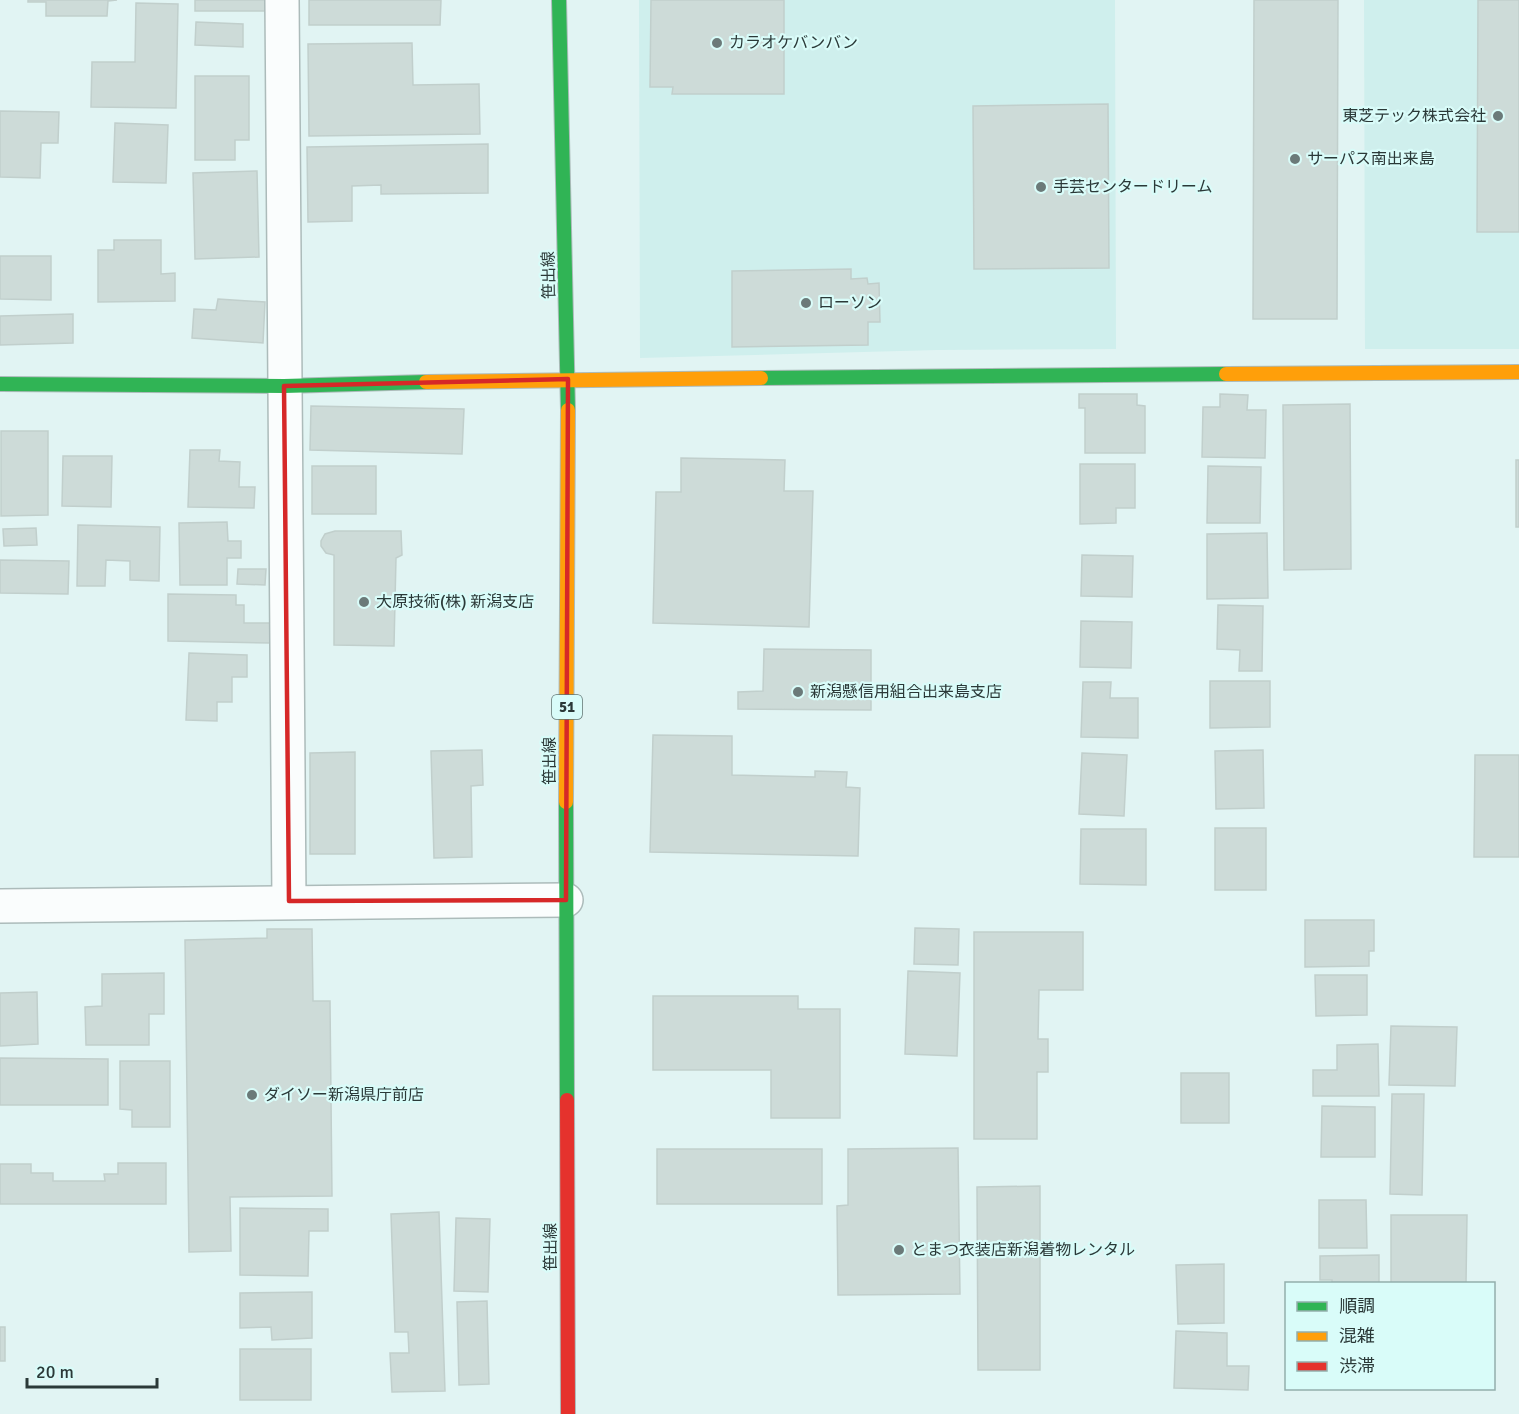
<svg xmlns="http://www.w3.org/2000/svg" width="1519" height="1414" font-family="Signika,'Noto Sans JP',sans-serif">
  <rect width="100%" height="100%" fill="#e1f4f3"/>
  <g fill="#cfefed">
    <path d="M639 0H1115L1116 349 937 350 640 358Z"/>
    <path d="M1364 0H1519V349H1365Z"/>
  </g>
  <g fill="#cddbd8" stroke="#c1cfcc" stroke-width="1.5">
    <path d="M28 0H117L108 1 107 16H46V2H28Z"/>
    <rect x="195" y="0" width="72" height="11"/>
    <path d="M309 0H441L440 25H309Z"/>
    <path d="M651 0H784V94H672L673 87H650Z"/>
    <path d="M1254 0H1338L1337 319H1253Z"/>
    <path d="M1478 0H1519V232H1477Z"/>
    <path d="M136 3 178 4 176 108 91 107 92 62H135Z"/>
    <path d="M196 22 243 24V47L195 45Z"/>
    <path d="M412 43 413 85 479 84 480 134 309 136 308 44Z"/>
    <path d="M195 76H249V140H235V160H195Z"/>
    <path d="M1108 104 1109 268 974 269 973 106Z"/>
    <path d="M0 111 59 112 58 143H41L40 178 0 177Z"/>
    <path d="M115 123 168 125 166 183 113 182Z"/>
    <path d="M488 144V193L381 194V185L352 186V221L308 222 307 147Z"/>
    <path d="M257 171 259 257 195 259 193 173Z"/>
    <path d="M114 240H161V274L175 273V301L98 302V250H114Z"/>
    <path d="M0 256H51V300L0 299Z"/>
    <path d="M851 269V279L867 278 868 284 879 283 880 322H868V345L732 347V271Z"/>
    <path d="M218 299 265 302 263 343 192 338 194 309 216 310Z"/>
    <path d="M73 314V343L0 345V316Z"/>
    <path d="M1079 394H1137V405L1145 406V453H1085V408H1079Z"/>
    <path d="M1220 394 1248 395 1247 410H1266L1265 458 1202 457 1203 407H1220Z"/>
    <path d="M1350 404 1351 569 1284 570 1283 405Z"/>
    <path d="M311 406 464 409 462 454 310 450Z"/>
    <path d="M1 431H48V515L1 516Z"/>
    <path d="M190 450H220L219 461 240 462 239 487H255L254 508 188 507Z"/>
    <path d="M63 456H112L111 507 62 506Z"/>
    <path d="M681 458 785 460 784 491H813L809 627 653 623 656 492H681Z"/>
    <rect x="1516" y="460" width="3" height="67"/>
    <path d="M1080 464H1135V508H1116V523L1080 524Z"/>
    <rect x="312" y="466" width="64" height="48"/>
    <path d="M1208 466 1261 467 1260 523H1207Z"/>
    <path d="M227 522 228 541H241V558H227V585H180L179 523Z"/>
    <path d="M78 525 160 527 159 581 130 580V561L106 560 105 586H77Z"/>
    <path d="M36 528 37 545 4 546 3 529Z"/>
    <path d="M401 531 402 555 396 558 394 646 334 645V555L326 553 321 546V541L325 534 335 531Z"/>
    <path d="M1267 533 1268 598 1207 599V534Z"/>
    <path d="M1082 555 1133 556 1132 597 1081 596Z"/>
    <path d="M0 560 69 561 68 594 0 593Z"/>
    <path d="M238 569H266L265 585 237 584Z"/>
    <path d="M168 594 236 595V605H244V623H271V643L168 641Z"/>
    <path d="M1218 605 1263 606 1262 671H1239L1240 650 1217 649Z"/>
    <path d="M1081 621 1132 622 1131 668 1080 667Z"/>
    <path d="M764 649 871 650V710L738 709V692L763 691Z"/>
    <path d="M189 653 247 655V677H232V702H217V721L186 720Z"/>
    <path d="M1210 681H1270V727L1210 728Z"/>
    <path d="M1083 682H1111L1110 698H1138V738L1081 737Z"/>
    <path d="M653 735 732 736V775L815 777V771L847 772 846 787 860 788 858 856 650 852Z"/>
    <path d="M482 750 483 785 471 786 472 857 434 858 431 751Z"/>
    <path d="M1263 750 1264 808 1216 809 1215 751Z"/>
    <path d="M355 752V854H310V753Z"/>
    <path d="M1082 753 1127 755 1124 816 1079 814Z"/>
    <path d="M1475 755H1519V857H1474Z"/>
    <rect x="1215" y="828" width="51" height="62"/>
    <path d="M1081 829H1146V885L1080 884Z"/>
    <path d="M1305 920H1374V951H1369V966L1305 967Z"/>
    <path d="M915 928 959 929 958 965 914 964Z"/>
    <path d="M267 929H312L313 1001H330L332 1196 230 1197 231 1251 189 1252 185 940 267 938Z"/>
    <path d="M974 932H1083V990H1039L1038 1039H1048V1072H1037V1139H974Z"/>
    <path d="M908 971 960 973 957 1056 905 1054Z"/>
    <path d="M164 973V1014H149V1045H86L85 1007 102 1006V974Z"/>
    <path d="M1315 975H1367V1015L1316 1016Z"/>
    <path d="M37 992 38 1044 0 1046V993Z"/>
    <path d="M653 996H798V1009H840V1118H771V1070H653Z"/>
    <path d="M1391 1026 1457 1027 1455 1086 1389 1085Z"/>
    <path d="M1378 1044 1379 1096H1313V1070H1337V1045Z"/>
    <path d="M0 1058 108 1059V1105H0Z"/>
    <path d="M120 1061H170V1127H132V1110L120 1109Z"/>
    <rect x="1181" y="1073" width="48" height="50"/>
    <path d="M1392 1094H1424L1422 1195 1390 1194Z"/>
    <path d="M1322 1106 1375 1107V1157H1321Z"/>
    <path d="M958 1148 960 1294 838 1295 837 1206 848 1205V1149Z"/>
    <rect x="657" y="1149" width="165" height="55"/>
    <path d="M118 1163H166V1204H0V1164H31V1173H53V1181H105L104 1174H118Z"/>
    <path d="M1040 1186V1370H978L977 1187Z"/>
    <path d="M1319 1200H1366L1367 1248H1319Z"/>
    <path d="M240 1208 328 1209V1231H309L308 1276 240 1275Z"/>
    <path d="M439 1212 445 1391 392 1392 390 1353H409L408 1332H395L391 1214Z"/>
    <path d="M1391 1215H1467L1466 1284H1391Z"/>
    <path d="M456 1218 490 1219 488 1292 454 1291Z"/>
    <path d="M1379 1255V1284H1332V1280H1320V1256Z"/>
    <path d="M1224 1264V1323L1178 1324 1176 1265Z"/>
    <path d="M312 1292V1338L272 1340 271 1327 240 1328V1293Z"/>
    <path d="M487 1301 489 1384 459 1385 457 1302Z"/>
    <rect x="0" y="1327" width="5" height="34"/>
    <path d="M1176 1331 1227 1333V1366H1249L1248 1390 1174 1388Z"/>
    <rect x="240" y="1349" width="71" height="51"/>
  </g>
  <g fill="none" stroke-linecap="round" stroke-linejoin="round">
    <defs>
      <g id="street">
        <path d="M282 0 289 901"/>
        <path d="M0 906 566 900"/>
      </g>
      <g id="fast">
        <path d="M559 0 568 410"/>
        <path d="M761 378 1226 374"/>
        <path d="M0 384 284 386 426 382"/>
        <path d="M566 802 567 1100"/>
      </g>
      <g id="slow">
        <path d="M1226 374 1519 372"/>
        <path d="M426 382 761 378"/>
        <path d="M566 802 568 410"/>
      </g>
      <path id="jam" d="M567 1100 568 1414"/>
    </defs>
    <use href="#street" stroke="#acbbba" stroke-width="36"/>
    <use href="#fast" stroke="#acbbba" stroke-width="16"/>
    <use href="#slow" stroke="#acbbba" stroke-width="16"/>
    <use href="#jam" stroke="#acbbba" stroke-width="16"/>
    <use href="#street" stroke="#fafdfd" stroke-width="33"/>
    <use href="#fast" stroke="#30b455" stroke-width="14"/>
    <use href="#slow" stroke="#ff9f0a" stroke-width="14"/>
    <use href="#jam" stroke="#e5322d" stroke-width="14"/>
  </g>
  <path fill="none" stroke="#d62828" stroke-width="4.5" stroke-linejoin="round" d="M568 379 566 900 289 901 284 386Z"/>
  <g fill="#6b7a79" stroke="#d9fcf9" stroke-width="2">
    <circle cx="717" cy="43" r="6"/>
    <circle cx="1498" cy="116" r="6"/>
    <circle cx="1295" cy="159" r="6"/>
    <circle cx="1041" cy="187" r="6"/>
    <circle cx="806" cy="303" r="6"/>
    <circle cx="364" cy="602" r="6"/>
    <circle cx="798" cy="692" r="6"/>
    <circle cx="252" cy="1095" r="6"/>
    <circle cx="899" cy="1250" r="6"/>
  </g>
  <g text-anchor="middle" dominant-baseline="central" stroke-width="4.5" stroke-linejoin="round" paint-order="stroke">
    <rect fill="#d9fcf9" stroke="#5f7472" stroke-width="1.5" x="552" y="695" width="30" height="24" rx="4.5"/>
    <g font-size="15" font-weight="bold" fill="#2b3938">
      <text x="567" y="707">51</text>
    </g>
    <g font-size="16" fill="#2b3938" stroke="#d9fcf9" text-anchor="start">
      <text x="729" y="43">カラオケバンバン</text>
      <text x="1486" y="116" text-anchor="end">東芝テック株式会社</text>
      <text x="1307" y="159">サーパス南出来島</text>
      <text x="1053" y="187">手芸センタードリーム</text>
      <text x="818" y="303">ローソン</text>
      <text x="376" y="602">大原技術(株) 新潟支店</text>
      <text x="810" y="692">新潟懸信用組合出来島支店</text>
      <text x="264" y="1095">ダイソー新潟県庁前店</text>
      <text x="911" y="1250">とまつ衣装店新潟着物レンタル</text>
    </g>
    <g font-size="16" fill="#2b3938" stroke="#d9fcf9">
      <text transform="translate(549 275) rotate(-91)">笹出線</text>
      <text transform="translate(550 761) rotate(-90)">笹出線</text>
      <text transform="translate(551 1247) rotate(-90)">笹出線</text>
    </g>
  </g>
  <rect x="1285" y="1282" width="210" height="108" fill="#d9fcf9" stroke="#93aeac" stroke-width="1.5"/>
  <rect x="1297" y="1302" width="30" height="9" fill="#30b455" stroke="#93aeac" stroke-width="1.5"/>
  <text x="1339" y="1312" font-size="18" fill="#2b3938">順調</text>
  <rect x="1297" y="1332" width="30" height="9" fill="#ff9f0a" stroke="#93aeac" stroke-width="1.5"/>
  <text x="1339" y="1342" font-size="18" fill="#2b3938">混雑</text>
  <rect x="1297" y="1362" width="30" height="9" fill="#e5322d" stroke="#93aeac" stroke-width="1.5"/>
  <text x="1339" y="1372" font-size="18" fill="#2b3938">渋滞</text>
  <path d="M27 1378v9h130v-9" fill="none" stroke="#2b3938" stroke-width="3"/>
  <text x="36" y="1378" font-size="18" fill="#2b3938" stroke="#d9fcf9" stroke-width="4.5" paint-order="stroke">20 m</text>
</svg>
